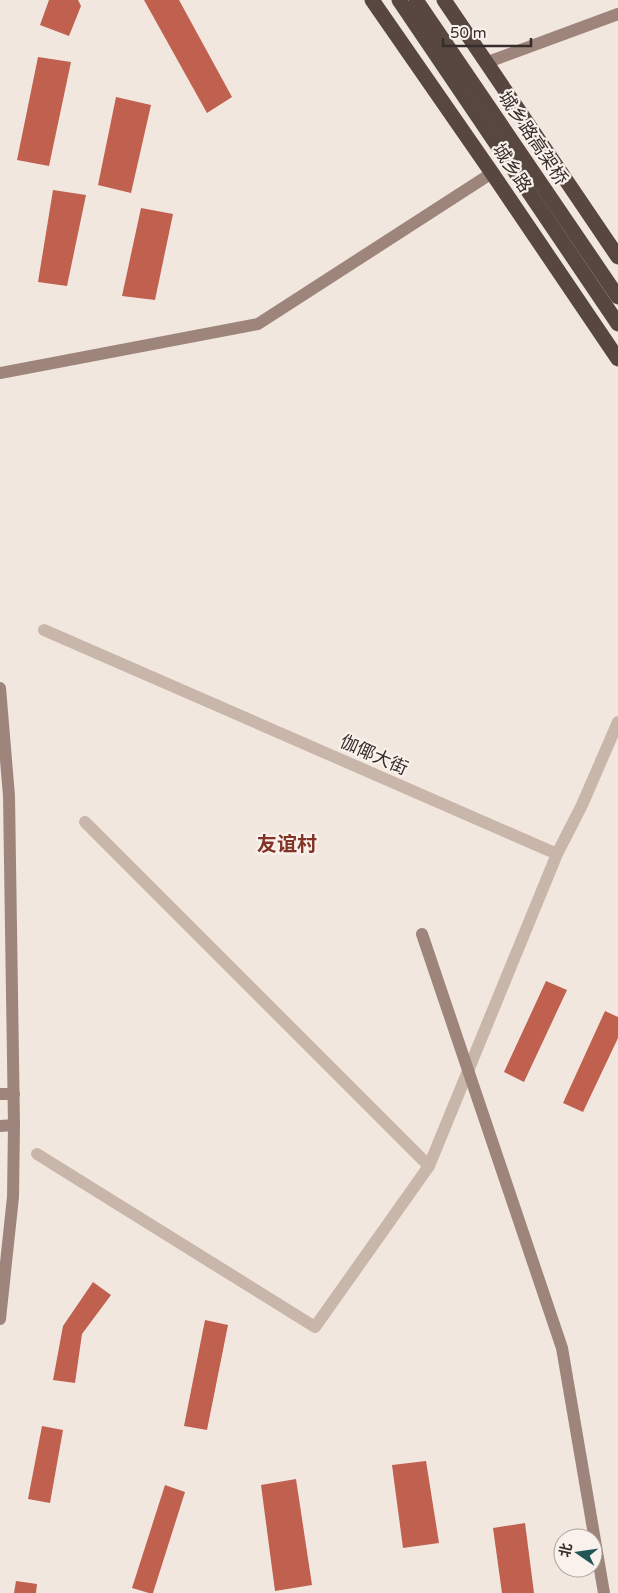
<svg xmlns="http://www.w3.org/2000/svg" width="618" height="1593" font-family="'Varela Round','Noto Sans SC',sans-serif">
  <rect width="100%" height="100%" fill="#f2e7df"/>
  <g fill="#c0604e">
    <path d="M49 0H78L81 6 69 36 40 25Z"/>
    <path d="M144 0H179L232 97 207 113Z"/>
    <path d="M38 57 71 62 49 166 17 160Z"/>
    <path d="M116 97 151 105 131 193 98 185Z"/>
    <path d="M53 190 86 195 67 286 38 282Z"/>
    <path d="M141 208 173 214 155 300 122 296Z"/>
    <path d="M546 981 567 990 524 1082 504 1072Z"/>
    <path d="M605 1011 618 1017V1038L583 1112 563 1103Z"/>
    <path d="M93 1282 111 1295 82 1334 75 1383 53 1380 63 1326Z"/>
    <path d="M205 1320 228 1325 207 1430 184 1426Z"/>
    <path d="M42 1426 63 1430 50 1503 28 1499Z"/>
    <path d="M426 1461 439 1543 403 1548 392 1465Z"/>
    <path d="M296 1479 312 1585 275 1591 261 1485Z"/>
    <path d="M165 1485 185 1492 153 1593H149L132 1588Z"/>
    <path d="M525 1523 534 1593H502L493 1528Z"/>
    <path d="M16 1581 37 1584 36 1593H14Z"/>
  </g>
  <g fill="none" stroke-linecap="round" stroke-linejoin="round">
    <g stroke="#c9b6ab" stroke-width="12">
      <path d="M44 630 557 854 582 805 618 722"/>
      <path d="M85 822 429 1166"/>
      <path d="M37 1154 315 1327 429 1166 557 854"/>
    </g>
    <g stroke="#9d857c" stroke-width="12">
      <path d="M488 62 618 14"/>
      <path d="M0 373 258 324 492 173"/>
      <path d="M0 688 9 796 14 1125 13 1197 0 1319"/>
      <path d="M422 934 562 1348 604 1593"/>
      <path d="M0 1094H14"/>
      <path d="M0 1126 14 1125"/>
    </g>
    <g stroke="#584641" stroke-width="15">
      <path d="M372 0 492 173 618 359"/>
      <path d="M399 0 618 324"/>
      <path d="M416 0 618 297"/>
      <path d="M444 0 618 257"/>
    </g>
  </g>
  <g text-anchor="middle" dominant-baseline="central" stroke-width="4.5" stroke-linejoin="round" paint-order="stroke">
    <g font-size="18" fill="#372d2a" stroke="#f9f1eb">
      <text transform="translate(533 138) rotate(56)">城乡路高架桥</text>
      <text transform="translate(512 168) rotate(56)">城乡路</text>
      <text transform="translate(374 755) rotate(24)">伽倻大街</text>
    </g>
    <g font-size="20" font-weight="bold" fill="#833426" stroke="#f9f1eb">
      <text x="287" y="845">友谊村</text>
    </g>
  </g>
  <g transform="translate(578 1553) rotate(283)"><circle r="24" fill="#f9f1eb" stroke="#aba39e"/>
  <path d="M0-4L9 19L0 12L-9 19Z" fill="#215756"/>
  <text y="-8" font-size="14" font-weight="bold" text-anchor="middle" fill="#372d2a">北</text>
  </g>
  <path d="M443 38v8h88v-8" fill="none" stroke="#372d2a" stroke-width="2.5"/>
  <text x="450" y="38" font-size="15" fill="#372d2a" stroke="#f9f1eb" stroke-width="4" paint-order="stroke">50 m</text>
</svg>
